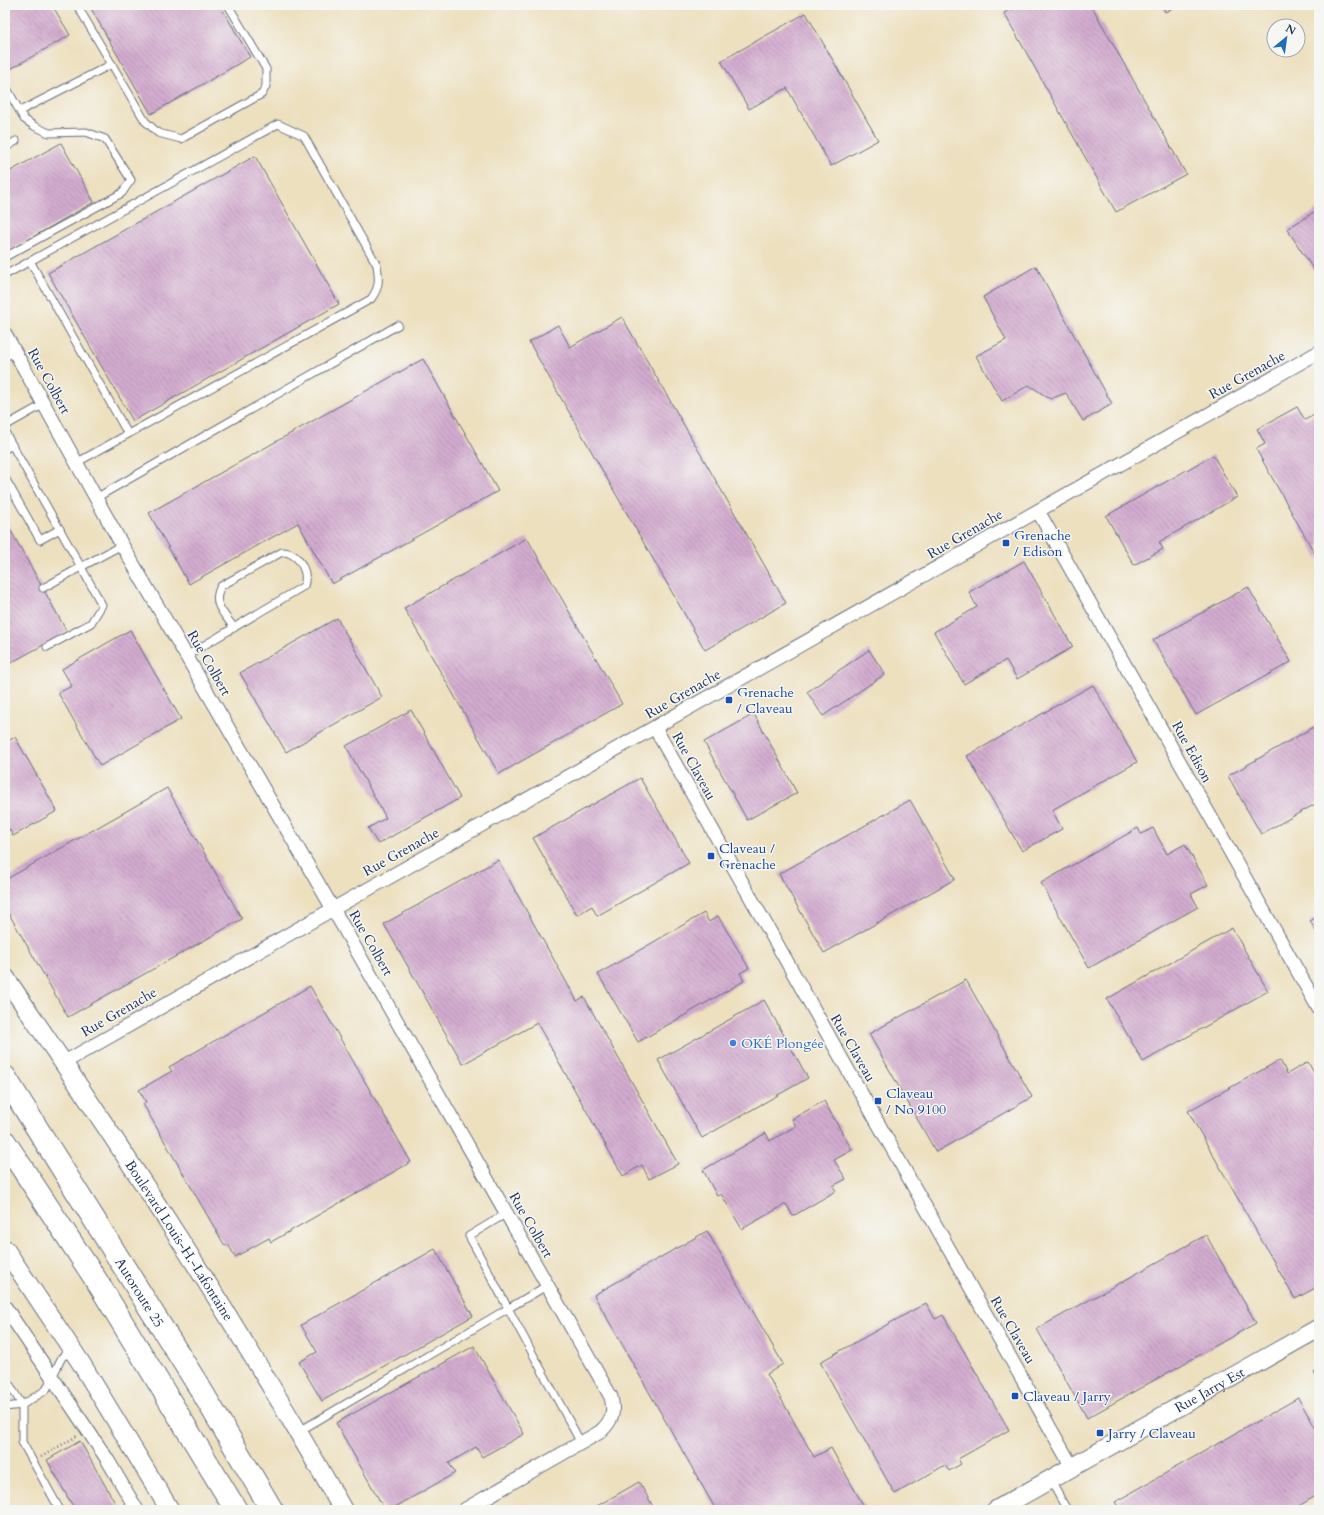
<svg xmlns="http://www.w3.org/2000/svg" width="1324" height="1515" font-family="Cardo,serif">
  <defs>
    <pattern id="building-back-hatch" width="6" height="6" patternUnits="userSpaceOnUse"><rect width="6" height="6" fill="#d3accf"/><path d="M-1 5l2 2M0 0l6 6M5-1l2 2" fill="none" stroke="#aa8cab"/></pattern>
  </defs>
  <rect width="100%" height="100%" fill="#f6f6f2"/>
  <filter id="ink" filterUnits="userSpaceOnUse"><feTurbulence type="fractalNoise" baseFrequency=".025" numOctaves="2"/><feDisplacementMap in="SourceGraphic" scale="8" xChannelSelector="R" yChannelSelector="G"/><feConvolveMatrix kernelMatrix="1 2 1 2 8 2 1 2 1" color-interpolation-filters="sRGB"/></filter>
  <filter id="wash" filterUnits="userSpaceOnUse"><feTurbulence type="fractalNoise" baseFrequency=".012" numOctaves="4" result="noise"/><feDisplacementMap in="SourceGraphic" scale="16" xChannelSelector="R" yChannelSelector="G"/><feGaussianBlur stdDeviation="0.9" result="paint"/><feColorMatrix in="noise" values="0 0 0 0 0 0 0 0 0 0 0 0 0 0 0 0 0 1.4 0 .05"/><feComposite in="paint" operator="in"/></filter>
  <g filter="url(#wash)">
    <rect width="100%" height="100%" fill="#ede0bf"/>
    <g id="blocks">
      <g fill="url(#building-back-hatch)">
        <path d="M5 5H52L70 35 5 72Z"/>
        <path d="M89 5H220L250 57 151 114Z"/>
        <path d="M1018 5H1091L1186 174 1116 212 1004 13Z"/>
        <path d="M1162 5H1180L1165 12Z"/>
        <path d="M806 13 878 140 831 166 787 88 749 109 721 61Z"/>
        <path d="M61 143 94 202 5 253V174Z"/>
        <path d="M255 156 339 304 133 421 48 273Z"/>
        <path d="M1317 210 1319 214V278L1287 229Z"/>
        <path d="M1036 266 1112 404 1083 421 1066 393 1050 399 1029 385 1002 401 976 356 1006 340 983 297Z"/>
        <path d="M622 317 786 603 705 650 529 342 558 325 570 347Z"/>
        <path d="M423 359 498 491 332 584 298 523 189 584 149 513Z"/>
        <path d="M1297 407 1305 420 1314 415 1319 424V561L1256 449 1265 444 1257 429Z"/>
        <path d="M1213 455 1237 497 1159 542 1163 549 1134 565 1106 516Z"/>
        <path d="M5 520 67 632 5 666Z"/>
        <path d="M527 538 622 704 499 774 404 608Z"/>
        <path d="M1024 561 1073 647 1017 679 1006 660 964 684 934 632 977 607 969 592Z"/>
        <path d="M1248 587 1291 662 1196 715 1153 640Z"/>
        <path d="M337 618 382 697 286 752 240 673Z"/>
        <path d="M130 630 181 719 100 766 58 693 72 686 62 669Z"/>
        <path d="M869 650 885 674 823 716 807 692Z"/>
        <path d="M1093 685 1137 762 1052 810 1062 829 1022 851 967 756Z"/>
        <path d="M411 710 460 798 378 844 368 828 386 818 346 746Z"/>
        <path d="M754 714 797 793 747 820 704 742Z"/>
        <path d="M1319 724V802L1261 834 1228 776Z"/>
        <path d="M15 737 57 811 13 836 5 821V743Z"/>
        <path d="M640 778 689 863 597 916 592 906 577 915 533 838Z"/>
        <path d="M167 788 242 919 68 1017 5 907V880Z"/>
        <path d="M910 800 955 879 824 953 779 874Z"/>
        <path d="M1138 828 1141 834 1153 828 1167 854 1185 844 1208 885 1191 894 1198 907 1089 968 1041 883Z"/>
        <path d="M498 860 577 1001 584 997 678 1164 649 1179 642 1165 623 1176 537 1023 463 1064 384 924Z"/>
        <path d="M704 913 709 922 718 916 749 968 740 973 744 981 638 1042 598 974Z"/>
        <path d="M1319 916V937L1310 921Z"/>
        <path d="M1232 928 1268 991 1143 1062 1107 999Z"/>
        <path d="M966 980 1032 1097 936 1152 869 1034Z"/>
        <path d="M310 986 411 1162 271 1242 269 1238 235 1257 228 1244 225 1246 143 1104 146 1102 139 1090 172 1071 169 1067Z"/>
        <path d="M764 1000 808 1078 702 1138 658 1060Z"/>
        <path d="M1280 1060 1287 1074 1308 1062 1319 1082V1286L1295 1299 1188 1111Z"/>
        <path d="M824 1101 852 1150 834 1160 846 1179 833 1186 836 1191 793 1216 786 1204 742 1229 721 1194 717 1196 703 1170 766 1133 770 1141 796 1126 792 1119Z"/>
        <path d="M707 1231 783 1364 767 1374 814 1457 831 1448 866 1510H716L594 1295Z"/>
        <path d="M1206 1235 1256 1323 1087 1418 1037 1329Z"/>
        <path d="M435 1249 473 1316 322 1401 299 1362 317 1352 301 1325Z"/>
        <path d="M926 1303 935 1319 943 1315 1009 1430 958 1459 961 1464 949 1471 945 1465 895 1494 820 1362Z"/>
        <path d="M474 1346 524 1434 482 1457 476 1447 449 1463 455 1473 390 1510H385L336 1423Z"/>
        <path d="M1319 1370V1381L1314 1373Z"/>
        <path d="M1298 1398 1319 1434V1494L1292 1510H1120L1115 1502Z"/>
        <path d="M80 1441 89 1457 119 1510H75L47 1460Z"/>
        <path d="M639 1482 655 1510H590Z"/>
      </g>
    </g>
  </g>
  <g filter="url(#ink)">
    <use href="#blocks" fill-opacity="0" stroke="#646d80" stroke-width="1"/>
    <g fill="none" stroke-linecap="round" stroke-linejoin="round">
      <defs>
        <g id="lane">
          <path d="M77 5 145 121 158 133 181 139 262 94 266 86V69L228 5"/>
          <path d="M5 85 24 119 34 126 49 133 86 132 105 139 131 180 122 193 5 257"/>
          <path d="M20 111 112 64"/>
          <path d="M5 148 16 141"/>
          <path d="M30 261 128 434"/>
          <path d="M5 275 278 124 304 136 377 265C379 279 380 287 371 299L76 463"/>
          <path d="M5 357 15 351"/>
          <path d="M5 426 44 404"/>
          <path d="M5 432 12 445"/>
          <path d="M5 449 12 445 81 567 122 545"/>
          <path d="M5 478 40 540 60 529"/>
          <path d="M96 498 398 325"/>
          <path d="M43 588 81 567 102 605 91 623 47 647"/>
          <path d="M186 656 304 586C309 571 298 552 282 552L221 586C211 604 224 613 234 628"/>
          <path d="M507 1213 469 1236 581 1443"/>
          <path d="M5 1377 22 1405 46 1390 62 1357 73 1351"/>
          <path d="M5 1407 22 1405V1442L60 1510"/>
          <path d="M298 1432 548 1285"/>
          <path d="M1051 1481 1067 1510"/>
          <path d="M5 1504 8 1510"/>
        </g>
        <g id="street">
          <path d="M5 334 122 545 333 909 611 1397C615 1413 612 1421 600 1432L464 1510"/>
          <path d="M1038 511 1319 1009"/>
          <path d="M655 728 1072 1467"/>
          <path d="M63 1063 333 909 1319 352"/>
          <path d="M5 1307 107 1459 137 1510"/>
        </g>
        <g id="secondary">
          <path id="s1" d="M5 977C124 1151 240 1327 343 1510"/>
          <path d="M5 1249 81 1363 170 1510"/>
          <path id="s2" d="M996 1510 1319 1328"/>
        </g>
        <g id="highway">
          <path id="s3" d="M5 1077 201 1390 272 1510"/>
          <path d="M5 1142 100 1286 236 1510"/>
        </g>
      </defs>
      <use href="#lane" stroke="#646d80" stroke-width="9"/>
      <use href="#street" stroke="#646d80" stroke-width="15"/>
      <use href="#secondary" stroke="#646d80" stroke-width="20"/>
      <use href="#highway" stroke="#646d80" stroke-width="24"/>
      <path stroke="#646d80" stroke-width="2.5" stroke-dasharray="1 3" stroke-linecap="butt" d="M41 1457 77 1436"/>
      <use href="#lane" stroke="#fff" stroke-width="7"/>
      <use href="#street" stroke="#fff" stroke-width="13"/>
      <use href="#secondary" stroke="#fff" stroke-width="18"/>
      <use href="#highway" stroke="#fff" stroke-width="22"/>
    </g>
  </g>
  <g fill="#1a4fb4" stroke="#f6f6f2" stroke-width="1.5">
    <rect x="1002" y="539" width="8" height="8" rx="2"/>
    <rect x="725" y="696" width="8" height="8" rx="2"/>
    <rect x="707" y="852" width="8" height="8" rx="2"/>
    <rect x="874" y="1097" width="8" height="8" rx="2"/>
    <rect x="1011" y="1392" width="8" height="8" rx="2"/>
    <rect x="1096" y="1429" width="8" height="8" rx="2"/>
  </g>
  <circle fill="#3f7fe0" stroke="#f6f6f2" stroke-width="1.5" cx="733" cy="1043" r="4"/>
  <g text-anchor="middle" dominant-baseline="central" stroke-width="3" stroke-linejoin="round" paint-order="stroke">
    <g font-size="14" fill="#1b2f5e" stroke="#f6f6f2">
      <text transform="translate(1247 375) rotate(-29)">Rue Grenache</text>
      <text transform="translate(49 381) rotate(61)">Rue Colbert</text>
      <text transform="translate(965 534) rotate(-30)">Rue Grenache</text>
      <text transform="translate(209 663) rotate(60)">Rue Colbert</text>
      <text transform="translate(683 694) rotate(-30)">Rue Grenache</text>
      <text transform="translate(1192 752) rotate(61)">Rue Edison</text>
      <text transform="translate(694 766) rotate(61)">Rue Claveau</text>
      <text transform="translate(401 852) rotate(-29)">Rue Grenache</text>
      <text transform="translate(371 943) rotate(60)">Rue Colbert</text>
      <text transform="translate(119 1012) rotate(-30)">Rue Grenache</text>
      <text transform="translate(853 1048) rotate(60)">Rue Claveau</text>
      <text transform="translate(531 1225) rotate(60)">Rue Colbert</text>
      <text stroke="none"><textPath href="#s1" startOffset="316">Boulevard Louis-H.-Lafontaine</textPath></text>
      <text stroke="none"><textPath href="#s3" startOffset="254">Autoroute 25</textPath></text>
      <text transform="translate(1013 1330) rotate(60)">Rue Claveau</text>
      <text stroke="none"><textPath href="#s2" startOffset="245">Rue Jarry Est</textPath></text>
    </g>
    <g font-size="14" fill="#164399" stroke="#f6f6f2" text-anchor="start">
      <text x="1014" y="535">Grenache<tspan x="1014" dy="16">/ Edison</tspan></text>
      <text x="737" y="692">Grenache<tspan x="737" dy="16">/ Claveau</tspan></text>
      <text x="719" y="848">Claveau /<tspan x="719" dy="16">Grenache</tspan></text>
      <text x="886" y="1093">Claveau<tspan x="886" dy="16">/ No 9100</tspan></text>
      <text x="1023" y="1396">Claveau / Jarry</text>
      <text x="1108" y="1433">Jarry / Claveau</text>
    </g>
    <g font-size="14" fill="#366cbe" stroke="#f6f6f2" text-anchor="start">
      <text x="741" y="1043">OKÉ Plongée</text>
    </g>
  </g>
  <rect width="1324" height="1515" fill="none" stroke="#f6f6f2" stroke-width="20"/>
  <g transform="translate(1286 38) rotate(29)"><circle r="19" fill="#f6f6f2" stroke="#9ea6b7"/>
  <path d="M0-3L7 15L0 10L-7 15Z" fill="#1f6fb2"/>
  <text y="-6" font-size="11" font-weight="bold" text-anchor="middle" fill="#1b2f5e">N</text>
  </g>
</svg>
